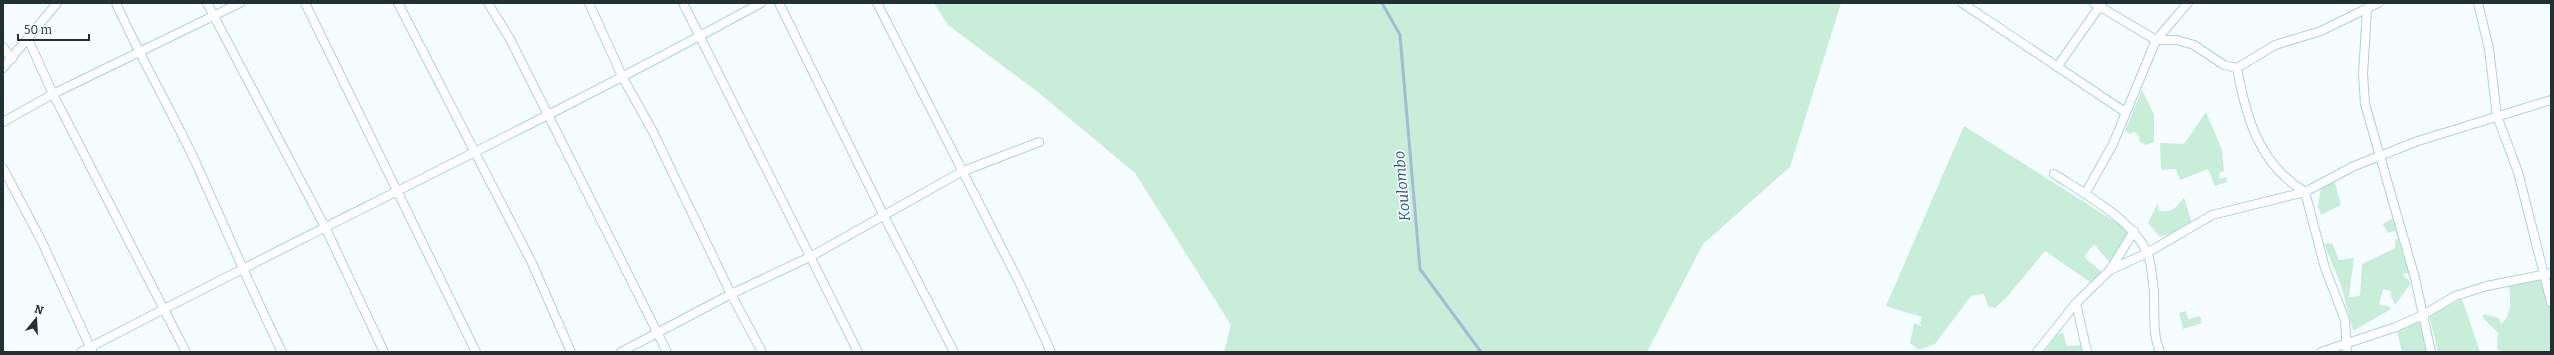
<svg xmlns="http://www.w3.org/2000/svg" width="2554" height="355" font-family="Bitter,serif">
  <rect width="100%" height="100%" fill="#f5fdfe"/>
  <g fill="#c8edd9">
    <path d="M934 3H1841L1790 167 1703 244 1647 352H1224L1231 325 1135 173 1039 93 948 25Z"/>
    <path d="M2142 90 2154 115V142L2146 145 2139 141 2140 137 2135 132 2130 134 2125 131Z"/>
    <path d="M2206 112 2222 150 2224 171 2219 173V179L2226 177 2227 182 2215 186 2208 169 2180 180 2176 169 2161 170 2160 143 2184 144Z"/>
    <path d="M1964 126 2130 231 2111 264 2094 244 2084 257 2103 273 2090 282 2045 251 2007 297 1995 308 1988 306 1984 294 1971 296 1935 344 1919 350 1910 343 1914 323 1922 326 1920 323 1922 317 1886 306Z"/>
    <path d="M2334 179 2341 205 2321 215 2318 206 2321 186Z"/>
    <path d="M2184 198 2192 223 2172 235 2159 236 2148 223 2158 203V210C2171 214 2176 208 2184 198Z"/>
    <path d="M2395 217 2413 275 2405 273 2403 275 2411 283 2395 305 2391 296V291L2383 289 2379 305 2388 306 2391 309 2353 331 2341 285 2324 244 2332 243 2339 260 2354 258 2349 297 2360 296 2362 264 2395 248V240L2398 239 2396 231 2388 233 2383 224Z"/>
    <path d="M2542 277 2551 311V352H2504L2497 349 2498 333 2483 318V314L2499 318 2501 324C2513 315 2510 298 2509 285Z"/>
    <path d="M2462 299 2480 352H2438L2429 315Z"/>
    <path d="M2186 311 2188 319 2200 316 2202 323 2183 329 2179 313Z"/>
    <path d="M2422 319 2429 352H2402L2397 331Z"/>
    <path d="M2063 333 2067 346 2085 345 2086 352H2044L2058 334Z"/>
  </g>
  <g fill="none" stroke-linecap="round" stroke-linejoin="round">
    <path stroke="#a3bcd6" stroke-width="3" d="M1382 3 1400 35 1420 269 1481 352"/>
    <defs>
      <g id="street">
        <path d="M116 3C140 57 170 108 195 161 224 225 251 289 282 352"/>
        <path d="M207 3 325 227 384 352"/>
        <path d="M305 3 476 352"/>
        <path d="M398 3 532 263 571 352"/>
        <path d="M488 3 510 39 667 352"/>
        <path d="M589 3 623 78 652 130 731 294 762 352"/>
        <path d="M683 3 858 352"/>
        <path d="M779 3 884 216 954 352"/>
        <path d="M877 3 1019 282 1051 352"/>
        <path d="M1962 3 2125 112"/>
        <path d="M2094 3 2156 40H2177L2194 45 2224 65 2237 68 2275 45 2321 31 2378 3"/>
        <path d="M2478 3 2489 49 2497 116 2518 172 2551 302"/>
        <path d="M2367 10 2363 74 2365 104 2415 278 2431 352"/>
        <path d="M28 39 53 94 186 352"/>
        <path d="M3 47 12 59"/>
        <path d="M2057 67 2102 3"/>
        <path d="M3 68 57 3"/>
        <path d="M2237 68C2246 118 2259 164 2305 192L2325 268 2345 320 2347 352"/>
        <path d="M3 122 53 94 240 3"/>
        <path d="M3 168 42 242 92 351"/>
        <path d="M2054 174C2085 194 2131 219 2147 252 2152 263 2152 279 2154 291 2155 310 2152 334 2160 352"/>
        <path d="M2085 194 2113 144 2156 40 2188 3"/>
        <path d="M2110 270 2147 253 2212 215 2305 192 2354 166 2418 141 2551 100"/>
        <path d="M2076 303 2087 352"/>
        <path d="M81 352C306 234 537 125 761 3"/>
        <path d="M621 352 731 294 810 257 961 172 1039 142"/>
        <path d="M2037 352 2076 303 2110 270 2134 231"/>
        <path d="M2321 352 2396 327 2423 315 2455 296 2487 286 2551 273"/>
      </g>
    </defs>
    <use href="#street" stroke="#acd4d9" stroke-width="10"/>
    <use href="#street" stroke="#fff" stroke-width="8"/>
  </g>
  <g text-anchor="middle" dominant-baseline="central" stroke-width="3" stroke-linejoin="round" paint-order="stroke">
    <g font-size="15" font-style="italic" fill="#2f557b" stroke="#f5fdfe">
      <text transform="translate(1402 186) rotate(-95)">Koulombo</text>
    </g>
  </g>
  <rect width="2554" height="355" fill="none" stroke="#213133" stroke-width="8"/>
  <g transform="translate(36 319) rotate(18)" stroke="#f5fdfe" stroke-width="3" paint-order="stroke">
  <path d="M0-3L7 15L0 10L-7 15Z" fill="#213133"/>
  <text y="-6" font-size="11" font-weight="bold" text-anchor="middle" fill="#213133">N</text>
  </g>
  <path d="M18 34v6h71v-6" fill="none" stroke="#213133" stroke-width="2"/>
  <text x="24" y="34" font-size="12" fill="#213133" stroke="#f5fdfe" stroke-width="3" paint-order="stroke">50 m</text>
</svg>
